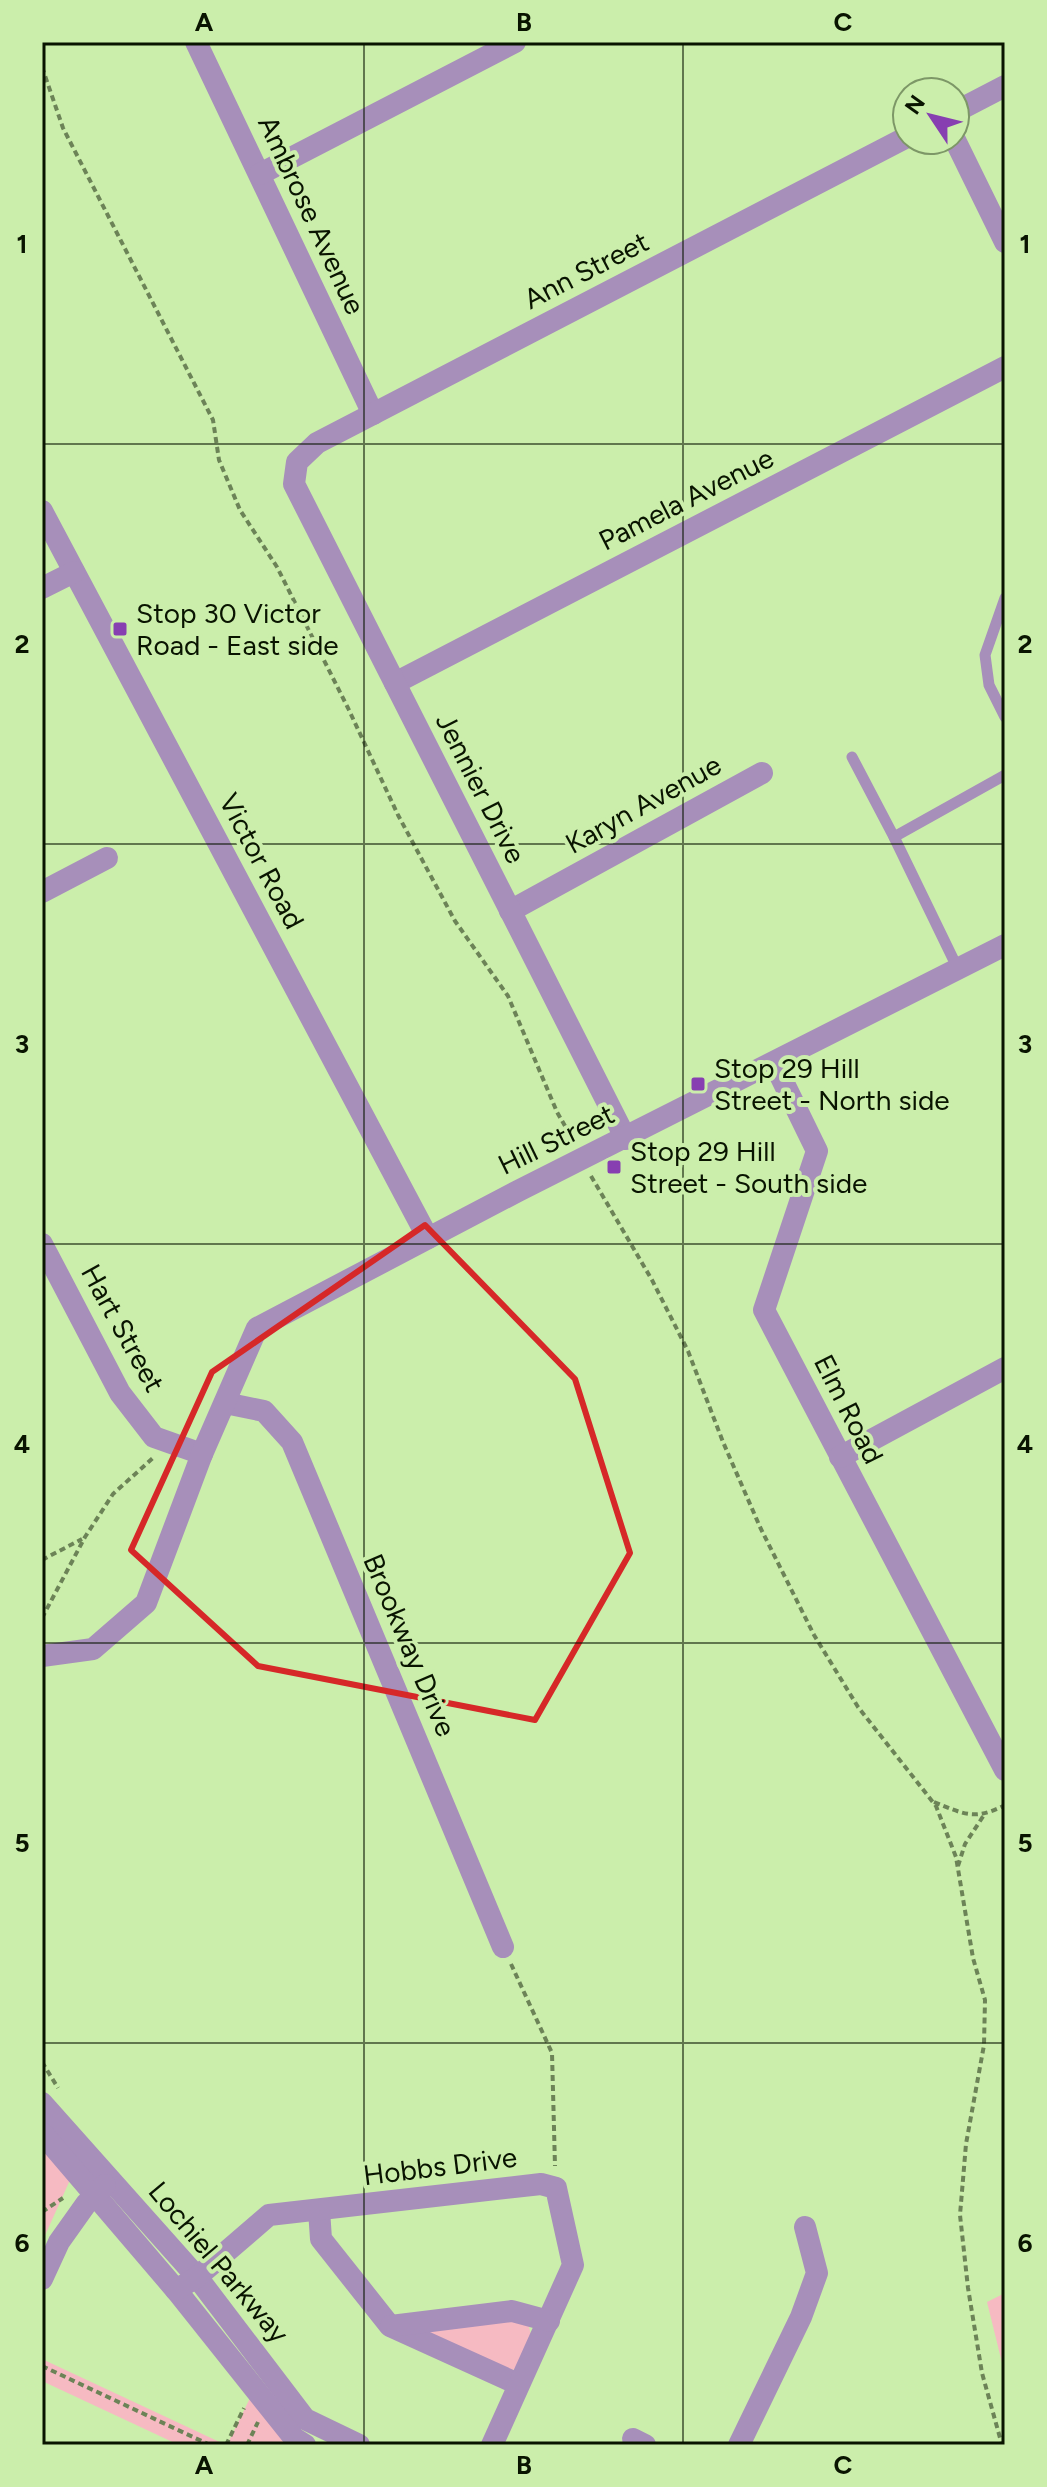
<svg xmlns="http://www.w3.org/2000/svg" width="1047" height="2487" font-family="Figtree,sans-serif">
  <rect width="100%" height="100%" fill="#cbeeab"/>
  <g fill="#f6bac2">
    <path d="M42 2144 70 2180 42 2242Z"/>
    <path d="M1005 2293V2375L987 2302Z"/>
    <path d="M518 2316 528 2323 532 2339 518 2367 511 2371 428 2334 432 2328Z"/>
    <path d="M42 2359 226 2445H179L42 2381Z"/>
    <path d="M252 2394 293 2445H227Z"/>
  </g>
  <g fill="none" stroke-linecap="round" stroke-linejoin="round">
    <g stroke="#6c8357" stroke-width="4" stroke-dasharray="6 4" stroke-linecap="butt">
      <path d="M42 67 63 128 213 420 219 460 240 510 277 567 348 708 398 815 455 921 508 996 557 1112 573 1140"/>
      <path d="M591 1176 652 1280 688 1351 723 1442 760 1527 814 1635 858 1707 936 1806 956 1857 973 1958 985 2000 984 2045 966 2144 960 2215 968 2288 982 2373 1002 2445"/>
      <path d="M42 1560 82 1539"/>
      <path d="M42 1618 85 1537 113 1494 154 1457"/>
      <path d="M42 1702V1677"/>
      <path d="M934 1802C964 1814 974 1821 1005 1805"/>
      <path d="M958 1866 965 1844 984 1815"/>
      <path d="M511 1964 552 2053 555 2166"/>
      <path d="M42 2062 58 2088"/>
      <path d="M42 2212 63 2198"/>
      <path d="M42 2366 210 2445"/>
      <path d="M226 2445 244 2408"/>
      <path d="M247 2445 258 2422"/>
    </g>
    <g stroke="#a78fba" stroke-width="11">
      <path d="M1005 598 985 655 989 685 1005 717"/>
      <path d="M852 757 894 837"/>
      <path d="M958 969 894 837 1005 775"/>
    </g>
    <g stroke="#a78fba" stroke-width="22">
      <path d="M196 42 373 414"/>
      <path d="M955 112 1005 86"/>
      <path d="M955 140 1005 242"/>
      <path d="M260 174 515 42"/>
      <path d="M42 511 428 1238"/>
      <path d="M42 588 74 572"/>
      <path d="M395 683 1005 367"/>
      <path d="M42 892 107 858"/>
      <path d="M510 911 762 773"/>
      <path d="M774 1063 817 1151 764 1310 1005 1770"/>
      <path d="M626 1139 294 484 297 462 317 443 907 137"/>
      <path d="M42 1244 120 1393 154 1437 202 1454"/>
      <path d="M225 1403 264 1411 292 1442 503 1947"/>
      <path d="M840 1457 1005 1368"/>
      <path d="M42 1656 93 1649 146 1603 202 1454 257 1328 518 1191 1005 945"/>
      <path d="M42 2103 197 2277 305 2419 359 2445"/>
      <path d="M42 2133 176 2290 294 2438 305 2445"/>
      <path d="M319 2210 321 2239 390 2326 518 2384"/>
      <path d="M42 2279 59 2242 86 2204 105 2185"/>
      <path d="M176 2290 197 2277 269 2215 541 2184 556 2188 573 2265 492 2445"/>
      <path d="M391 2326 512 2311 549 2321"/>
      <path d="M633 2439 645 2445"/>
      <path d="M739 2445 801 2317 817 2273 805 2227"/>
    </g>
  </g>
  <path fill="none" stroke="#d62828" stroke-width="6" stroke-linejoin="round" d="M425 1225 575 1379 630 1553 535 1720 258 1666 131 1550 212 1372Z"/>
  <path fill="none" stroke="#091400" stroke-width="2" stroke-opacity="0.55" d="M364 42V2445M683 42V2445M42 444H1005M42 844H1005M42 1244H1005M42 1643H1005M42 2043H1005"/>
  <g fill="#873fb1" stroke="#cbeeab" stroke-width="3">
    <rect x="112" y="621" width="16" height="16" rx="4"/>
    <rect x="690" y="1076" width="16" height="16" rx="4"/>
    <rect x="606" y="1159" width="16" height="16" rx="4"/>
  </g>
  <g text-anchor="middle" dominant-baseline="central" stroke-width="8" stroke-linejoin="round" paint-order="stroke">
    <g font-size="28" fill="#091400" stroke="#cbeeab">
      <text transform="translate(312 215) rotate(65)">Ambrose Avenue</text>
      <text transform="translate(586 270) rotate(-27)">Ann Street</text>
      <text transform="translate(686 499) rotate(-27)">Pamela Avenue</text>
      <text transform="translate(481 788) rotate(63)">Jennier Drive</text>
      <text transform="translate(643 804) rotate(-29)">Karyn Avenue</text>
      <text transform="translate(262 861) rotate(62)">Victor Road</text>
      <text transform="translate(556 1139) rotate(-26)">Hill Street</text>
      <text transform="translate(123 1328) rotate(61)">Hart Street</text>
      <text transform="translate(849 1409) rotate(63)">Elm Road</text>
      <text transform="translate(410 1645) rotate(67)">Brookway Drive</text>
      <text transform="translate(440 2166) rotate(-7)">Hobbs Drive</text>
      <text transform="translate(219 2262) rotate(50)">Lochiel Parkway</text>
    </g>
    <g font-size="28" fill="#091400" stroke="#cbeeab" text-anchor="start">
      <text x="136" y="613">Stop 30 Victor<tspan x="136" dy="32">Road - East side</tspan></text>
      <text x="714" y="1068">Stop 29 Hill<tspan x="714" dy="32">Street - North side</tspan></text>
      <text x="630" y="1151">Stop 29 Hill<tspan x="630" dy="32">Street - South side</tspan></text>
    </g>
  </g>
  <rect width="1047" height="2487" fill="none" stroke="#cbeeab" stroke-width="88"/>
  <g transform="translate(931 116) rotate(305)"><circle r="38" fill="#cbeeab" stroke="#7d9767" stroke-width="2"/>
  <path d="M0-6L14 30L0 20L-14 30Z" fill="#873fb1"/>
  <text y="-12" font-size="22" font-weight="bold" text-anchor="middle" fill="#091400">N</text>
  </g>
  <rect x="44" y="44" width="959" height="2399" fill="none" stroke="#091400" stroke-width="3"/>
  <g font-size="26" text-anchor="middle" font-weight="bold" fill="#091400">
    <text x="204" y="31">A</text>
    <text x="524" y="31">B</text>
    <text x="843" y="31">C</text>
    <text x="22" y="253">1</text>
    <text x="1025" y="253">1</text>
    <text x="22" y="653">2</text>
    <text x="1025" y="653">2</text>
    <text x="22" y="1053">3</text>
    <text x="1025" y="1053">3</text>
    <text x="22" y="1453">4</text>
    <text x="1025" y="1453">4</text>
    <text x="22" y="1852">5</text>
    <text x="1025" y="1852">5</text>
    <text x="22" y="2252">6</text>
    <text x="1025" y="2252">6</text>
    <text x="204" y="2474">A</text>
    <text x="524" y="2474">B</text>
    <text x="843" y="2474">C</text>
  </g>
</svg>
